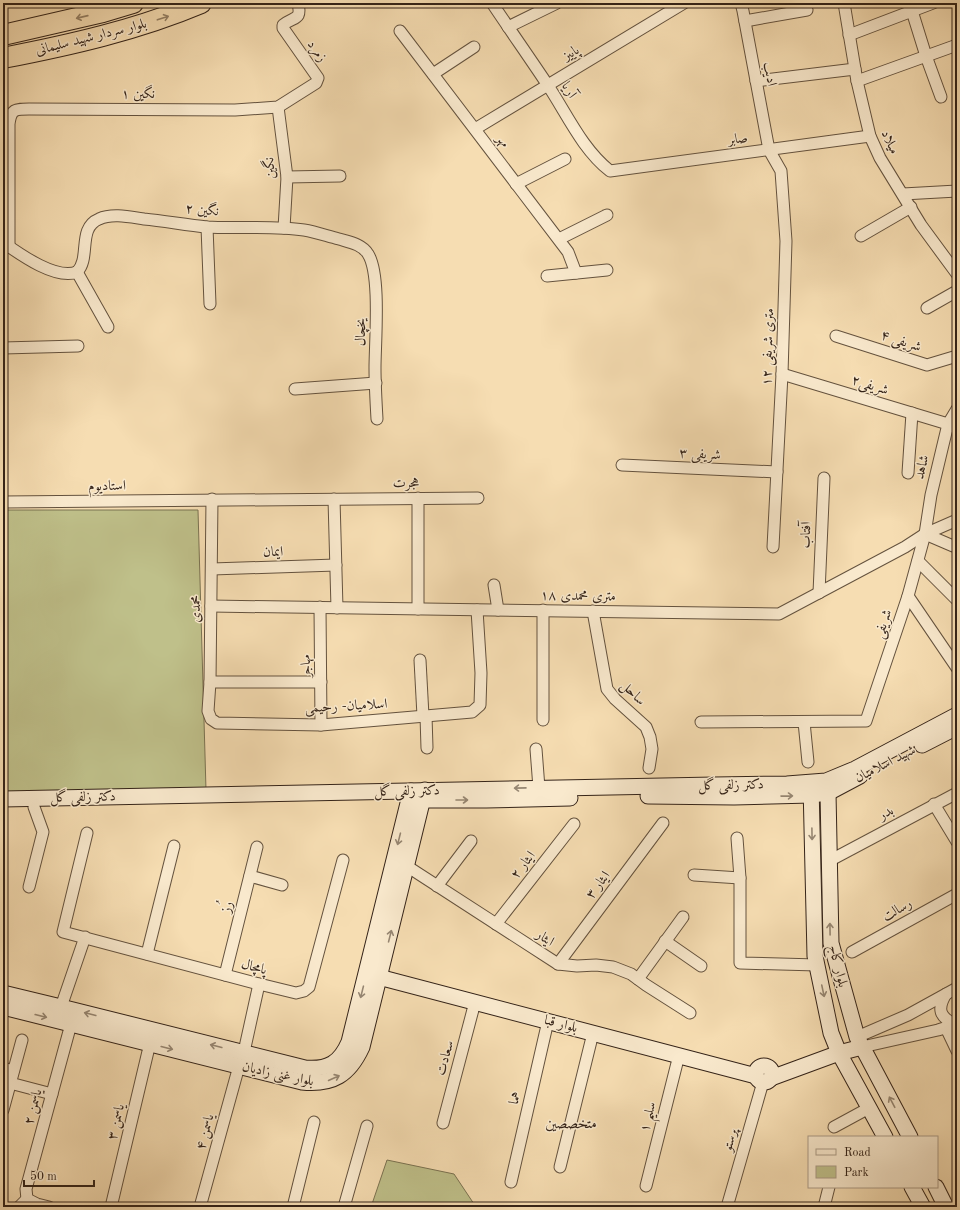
<svg xmlns="http://www.w3.org/2000/svg" width="960" height="1210" font-family="'Old Standard TT',Amiri,serif">
  <rect width="100%" height="100%" fill="#f6ddb2"/>
  <filter id="stains"><feTurbulence type="fractalNoise" baseFrequency=".005" numOctaves="4"/><feColorMatrix values="0 0 0 0 .2 0 0 0 0 .09 0 0 0 0 .02 0 0 0 .5 -.17"/></filter>
  <radialGradient id="worn" r=".72"><stop offset=".6" stop-color="#630" stop-opacity="0"/><stop offset="1" stop-color="#630" stop-opacity=".3"/></radialGradient>
  <g fill="#bfc08a" stroke="#7a7251">
    <path d="M3 510H198L206 790 3 793Z"/>
    <path d="M387 1160 454 1174 476 1207H371Z"/>
  </g>
  <g fill="none" stroke-linecap="round" stroke-linejoin="round">
    <defs>
      <g id="street">
        <path d="M492 3C510 30 529 57 547 84 567 114 582 149 610 171L870 136"/>
        <path d="M741 3 743 11 769 150 781 171 786 241 782 374 773 547"/>
        <path d="M844 3 857 81 870 136 880 158 921 225 957 274"/>
        <path d="M912 11 926 56 941 97"/>
        <path d="M745 21 807 10"/>
        <path d="M508 27 557 3"/>
        <path d="M400 31 568 252 576 273"/>
        <path d="M849 35 933 3"/>
        <path d="M433 74 474 47"/>
        <path d="M756 81 855 69"/>
        <path d="M857 81 957 45"/>
        <path d="M278 107 287 177 284 228"/>
        <path d="M475 129 684 3"/>
        <path d="M287 177 340 176"/>
        <path d="M516 184 565 159"/>
        <path d="M903 194 957 191"/>
        <path d="M207 227 210 304"/>
        <path d="M861 236 911 207"/>
        <path d="M559 239 607 215"/>
        <path d="M4 243C21 255 56 280 77 272"/>
        <path d="M9 247V124C11 109 15 109 29 109L235 110 278 107 316 83 318 78 283 28V25C294 16 302 21 298 3"/>
        <path d="M77 272C91 258 77 228 99 219 112 213 130 217 144 219 165 221 186 225 207 227 239 229 272 225 304 230 316 232 327 236 339 239 349 242 362 244 368 254 381 274 375 342 375 368 375 385 376 402 377 419"/>
        <path d="M77 272 108 327"/>
        <path d="M547 276 607 270"/>
        <path d="M927 308 957 291"/>
        <path d="M836 336 927 365 957 356"/>
        <path d="M3 348 78 346"/>
        <path d="M782 374 948 424 957 429"/>
        <path d="M295 389 376 383"/>
        <path d="M622 465 777 472"/>
        <path d="M908 473 912 413"/>
        <path d="M418 498V609"/>
        <path d="M212 499 210 682 208 711 211 719 217 723 321 725 472 712 480 705 481 673 477 610"/>
        <path d="M334 499 337 608"/>
        <path d="M3 502 478 498"/>
        <path d="M925 534 953 546"/>
        <path d="M918 561 957 600"/>
        <path d="M212 569 336 565"/>
        <path d="M494 585 498 610"/>
        <path d="M819 593 824 478"/>
        <path d="M908 596 957 668"/>
        <path d="M211 606 779 614 905 547 925 534 957 520"/>
        <path d="M320 607 321 725"/>
        <path d="M543 610V720"/>
        <path d="M593 611 607 689 615 699 646 727 650 737 652 749 649 768"/>
        <path d="M420 660 423 716"/>
        <path d="M210 682H321"/>
        <path d="M426 716 427 748"/>
        <path d="M701 722 866 721 908 596 925 534 931 495 948 424 957 409"/>
        <path d="M804 722 808 762"/>
        <path d="M536 749 539 788"/>
        <path d="M934 804 957 842"/>
        <path d="M87 833 63 932 259 984 296 993 304 991 309 987 343 860"/>
        <path d="M737 838 740 878V963L817 965"/>
        <path d="M829 861 957 793"/>
        <path d="M402 863 558 964 577 966 596 965 613 967 631 974 646 985 690 1013"/>
        <path d="M694 875 740 878"/>
        <path d="M250 876 282 885"/>
        <path d="M437 886 471 841"/>
        <path d="M29 887 43 832 34 807"/>
        <path d="M496 924 574 824"/>
        <path d="M665 941 701 966"/>
        <path d="M852 952 957 894"/>
        <path d="M147 954 174 846"/>
        <path d="M558 964 663 823"/>
        <path d="M225 975 257 847"/>
        <path d="M638 979 683 917"/>
        <path d="M946 994C937 1009 939 1017 956 1025"/>
        <path d="M61 1007 85 937"/>
        <path d="M946 1028 957 1051"/>
        <path d="M857 1037 908 1015 957 988"/>
        <path d="M862 1047 938 1030 957 1024"/>
        <path d="M244 1052 259 984"/>
        <path d="M3 1068 13 1071"/>
        <path d="M10 1083 52 1094"/>
        <path d="M3 1110 22 1040"/>
        <path d="M443 1123 475 1002"/>
        <path d="M834 1127 869 1108"/>
        <path d="M560 1167 593 1033"/>
        <path d="M511 1182 548 1021"/>
        <path d="M646 1186 679 1055"/>
        <path d="M27 1199 26 1189 71 1024"/>
        <path d="M27 1199 37 1204 49 1207"/>
        <path d="M19 1207 27 1199"/>
        <path d="M111 1207 150 1043"/>
        <path d="M200 1207 239 1066"/>
        <path d="M293 1207 314 1122"/>
        <path d="M344 1207 367 1126"/>
        <path d="M727 1207 763 1082"/>
        <path d="M824 1207 829 1187"/>
      </g>
      <g id="secondary">
        <path d="M922 745 957 727"/>
        <path d="M826 783 828 793 831 943 857 1037 910 1137"/>
        <path d="M811 785 815 956 831 1033 839 1053 885 1137"/>
        <path d="M648 796 734 797 811 795 828 793 860 776"/>
        <path d="M3 799 714 785 787 784 826 781 855 769 957 715"/>
        <path d="M424 800H486L570 798"/>
        <path d="M371 975 756 1076"/>
        <path d="M3 993 61 1007 305 1068C328 1070 340 1063 349 1042L411 791"/>
        <path d="M3 1007 27 1013 302 1082C333 1085 349 1075 362 1047L425 790"/>
        <circle cx="764" cy="1074" r="8"/>
        <path d="M771 1078 839 1053 862 1047"/>
        <path d="M912 1187 923 1207"/>
        <path d="M936 1187 946 1207"/>
      </g>
      <g id="highway">
        <path d="M3 35 103 12 133 3"/>
        <path d="M3 58C70 45 137 30 201 3"/>
      </g>
    </defs>
    <use href="#street" stroke="#64523e" stroke-width="13"/>
    <use href="#secondary" stroke="#342318" stroke-width="17"/>
    <use href="#highway" stroke="#342318" stroke-width="22"/>
    <use href="#street" stroke="#f9e9cd" stroke-width="11"/>
    <use href="#secondary" stroke="#f9e9cd" stroke-width="15"/>
    <use href="#highway" stroke="#f6ddb2" stroke-width="20"/>
  </g>
  <defs><path id="oneway-shaft" d="M-6 0H5M1.5-3L5.5 0L1.5 3" fill="none" stroke-width="1.6" stroke-linecap="round" stroke-linejoin="round"/></defs>
  <g stroke="#958065">
    <use href="#oneway-shaft" transform="translate(82 17) rotate(167)"/>
    <use href="#oneway-shaft" transform="translate(163 18) rotate(-18)"/>
  </g>
  <g stroke="#968672">
    <use href="#oneway-shaft" transform="translate(520 788) rotate(179)"/>
    <use href="#oneway-shaft" transform="translate(787 796) rotate(-1)"/>
    <use href="#oneway-shaft" transform="translate(462 800)"/>
    <use href="#oneway-shaft" transform="translate(812 834) rotate(89)"/>
    <use href="#oneway-shaft" transform="translate(399 839) rotate(104)"/>
    <use href="#oneway-shaft" transform="translate(830 929) rotate(-91)"/>
    <use href="#oneway-shaft" transform="translate(390 936) rotate(-76)"/>
    <use href="#oneway-shaft" transform="translate(823 991) rotate(78)"/>
    <use href="#oneway-shaft" transform="translate(362 992) rotate(104)"/>
    <use href="#oneway-shaft" transform="translate(90 1014) rotate(-166)"/>
    <use href="#oneway-shaft" transform="translate(41 1016) rotate(14)"/>
    <use href="#oneway-shaft" transform="translate(216 1046) rotate(-166)"/>
    <use href="#oneway-shaft" transform="translate(167 1048) rotate(14)"/>
    <use href="#oneway-shaft" transform="translate(334 1078) rotate(-24)"/>
    <use href="#oneway-shaft" transform="translate(892 1102) rotate(-118)"/>
  </g>
  <g text-anchor="middle" dominant-baseline="central" stroke-width="3" stroke-linejoin="round" paint-order="stroke">
    <g font-size="14" fill="#342318" stroke="#f9e9cd">
      <text transform="translate(91 37) rotate(-14)">بلوار سردار شهید سلیمانی</text>
      <text transform="translate(317 51) rotate(55)">زمرد</text>
      <text transform="translate(571 53) rotate(-31)">پاییز</text>
      <text transform="translate(770 74) rotate(79)">ادیب</text>
      <text transform="translate(569 90) rotate(58)">آریا</text>
      <text x="138" y="94">نگین ۱</text>
      <text transform="translate(738 139) rotate(-7)">صابر</text>
      <text transform="translate(503 141) rotate(53)">مهر</text>
      <text transform="translate(890 142) rotate(65)">میلاد</text>
      <text transform="translate(270 168) rotate(-95)">نگین</text>
      <text transform="translate(202 210) rotate(5)">نگین ۲</text>
      <text transform="translate(361 332) rotate(-89)">یخچال</text>
      <text transform="translate(901 341) rotate(18)">شریفی ۴</text>
      <text transform="translate(768 347) rotate(-88)">۱۲ متری شریفی</text>
      <text transform="translate(870 385) rotate(17)">شریفی۲</text>
      <text transform="translate(700 454) rotate(3)">شریفی ۳</text>
      <text transform="translate(922 467) rotate(-76)">شاهد</text>
      <text transform="translate(406 483) rotate(-1)">هجرت</text>
      <text transform="translate(107 486) rotate(-1)">استادیوم</text>
      <text transform="translate(806 535) rotate(-88)">آفتاب</text>
      <text transform="translate(273 552) rotate(-2)">ایمان</text>
      <text transform="translate(578 596) rotate(1)">۱۸ متری محمدی</text>
      <text transform="translate(196 609) rotate(-89)">محمدی</text>
      <text transform="translate(883 624) rotate(-72)">شریفی</text>
      <text transform="translate(306 666) rotate(-91)">مهاجر</text>
      <text transform="translate(633 693) rotate(45)">ساحل</text>
      <text transform="translate(346 706) rotate(-3)">اسلامیان- رحیمی</text>
      <text transform="translate(885 764) rotate(-27)">شهید اسلامیان</text>
      <text transform="translate(731 785) rotate(-1)">دکتر زلفی گل</text>
      <text transform="translate(407 791) rotate(-1)">دکتر زلفی گل</text>
      <text transform="translate(83 797) rotate(-1)">دکتر زلفی گل</text>
      <text transform="translate(886 813) rotate(-28)">بدر</text>
      <text transform="translate(523 865) rotate(-52)">ایثار ۲</text>
      <text transform="translate(598 885) rotate(-53)">ایثار ۳</text>
      <text transform="translate(227 907) rotate(-76)">رُز</text>
      <text transform="translate(897 910) rotate(-29)">رسالت</text>
      <text transform="translate(545 938) rotate(33)">ایثار</text>
      <text transform="translate(838 966) rotate(76)">بلوار کاج</text>
      <text transform="translate(254 967) rotate(15)">پامچال</text>
      <text transform="translate(561 1024) rotate(15)">بلوار قبا</text>
      <text transform="translate(445 1058) rotate(-75)">سعادت</text>
      <text transform="translate(278 1074) rotate(12)">بلوار غنی زادیان</text>
      <text transform="translate(515 1098) rotate(-77)">هما</text>
      <text transform="translate(33 1107) rotate(-75)">یاسمن ۲</text>
      <text transform="translate(648 1117) rotate(-76)">سلیم ۱</text>
      <text transform="translate(116 1122) rotate(-77)">یاسمن ۳</text>
      <text transform="translate(205 1132) rotate(-75)">یاسمن ۴</text>
      <text transform="translate(730 1140) rotate(-74)">پرستو</text>
    </g>
    <g font-size="15" fill="#342318" stroke="#f9e9cd">
      <text x="571" y="1124">متخصصین</text>
    </g>
  </g>
  <rect width="960" height="1210" fill="none" stroke="#f6ddb2" stroke-width="16"/>
  <rect x="4" y="4" width="952" height="1202" fill="none" stroke="#342318" stroke-width="2"/>
  <rect x="8" y="8" width="944" height="1194" fill="none" stroke="#342318"/>
  <rect x="808" y="1136" width="130" height="52" fill="#f9e9cd" stroke="#aa9a85"/>
  <rect x="816" y="1149" width="20" height="6" fill="#f9e9cd" stroke="#aa9a85"/>
  <text x="844" y="1156" font-size="12" fill="#342318">Road</text>
  <rect x="816" y="1166" width="20" height="12" fill="#bfc08a" stroke="#aa9a85"/>
  <text x="844" y="1176" font-size="12" fill="#342318">Park</text>
  <path d="M24 1180v6h70v-6" fill="none" stroke="#342318" stroke-width="2"/>
  <text x="30" y="1180" font-size="12" fill="#342318" stroke="#f9e9cd" stroke-width="3" paint-order="stroke">50 m</text>
  <rect width="100%" height="100%" filter="url(#stains)"/>
  <rect width="100%" height="100%" fill="url(#worn)"/>
</svg>
